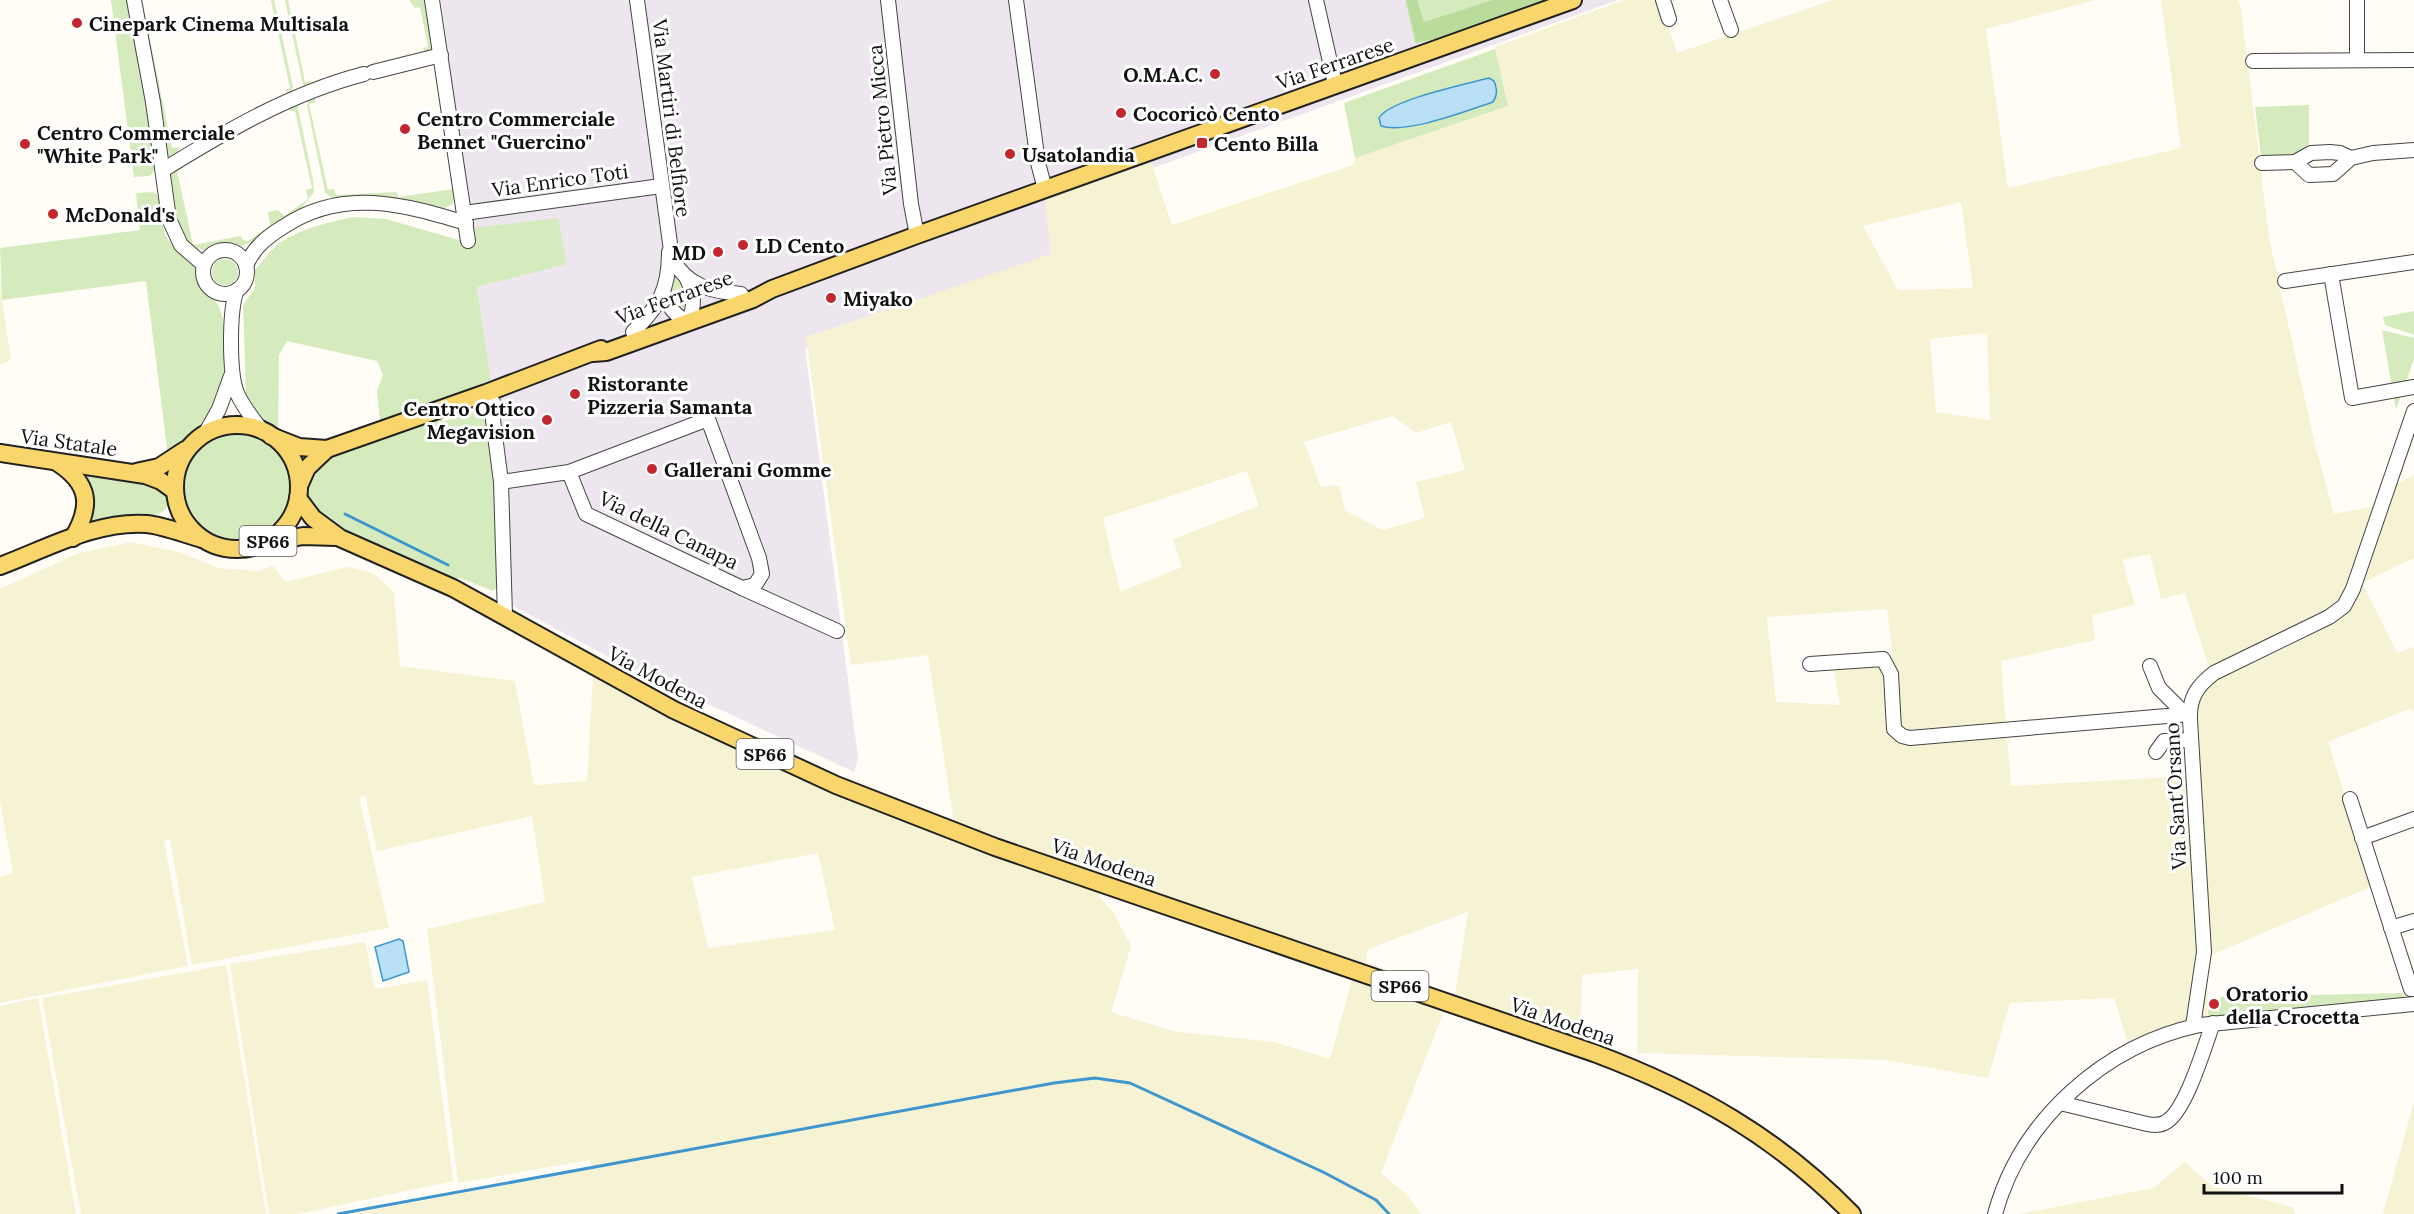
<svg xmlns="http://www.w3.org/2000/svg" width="2414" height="1214" font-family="Lora,serif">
  <rect width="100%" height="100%" fill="#fffdf5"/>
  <path fill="#eee6ef" d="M441 0H1618L1059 202 1070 261 805 348 858 758 854 772 622 664 500 599 485 420 491 380 477 287 567 263 471 228Z"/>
  <g fill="#f6f3d4" fill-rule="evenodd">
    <path d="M1624 0H1659L1677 53 1833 0H2096L1986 29 2008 188 2181 148 2161 0H2238L2241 9 2269 238 2316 449 2334 514 2388 504 2395 485 2414 475V558L2362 583 2397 653 2414 647V713L2411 708 2328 742 2373 886 2207 957 2208 1026 2131 1052 2114 998 2010 1003 1988 1078 1884 1060 1637 1053 1638 969 1582 975 1580 1042 1449 998 1381 1173 1406 1194 1421 1214H350L592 1169 590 1160 458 1183 427 929 545 902 532 816 377 851 365 795 359 797 389 928 192 965 170 839 164 841 188 966 0 1003V877L13 873 0 802V589L76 554 131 542 179 552 219 568 258 571 273 566 285 582 348 567 373 573 394 592 400 666 515 681 534 785 587 781 593 675 624 693 808 782 957 842 928 655 851 665 806 337 1051 254 1045 199 1150 158 1172 225 1353 165 1355 158 1508 106 1494 47ZM1961 202 1973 288 1898 290 1863 226ZM1987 333 1990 420 1936 412 1930 339ZM1392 416 1416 433 1451 422 1465 470 1416 482 1425 518 1382 530 1345 510 1339 485 1321 487 1304 442ZM1247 471 1259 506 1173 539 1182 567 1120 592 1103 518ZM2150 554 2161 599 2185 593 2210 670 2186 712 2188 776 2011 786 2001 661 2095 640 2092 615 2135 605 2122 560ZM1887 609 1893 657 1831 654 1840 705 1776 702 1767 617ZM818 853 835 930 708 948 692 877ZM1108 877 1356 966 1330 1059 1274 1042 1173 1031 1111 1012 1131 946 1113 912 1099 896ZM1468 912 1455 996 1366 962 1368 949Z"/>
    <path d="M0 285 11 360 0 365Z"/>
    <path d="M365 942 375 989 427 980 453 1181 298 1214H269L230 964Z"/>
    <path d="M226 965 266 1214H81L42 998Z"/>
    <path d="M38 998 76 1214H0V1006Z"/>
    <path d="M2414 1102V1214H2383Z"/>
    <path d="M2185 1162 2213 1187 2293 1207 2295 1214H2019L2153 1188Z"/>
  </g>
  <g fill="#d5ebbd">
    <path d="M111 0H129L144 86 155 166 153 173 149 176 134 177Z"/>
    <path d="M271 0H274L293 87 292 93 288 95 285 90 290 88Z"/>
    <path d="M285 0H288L305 82 311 81 308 87 303 85Z"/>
    <path d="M409 0H426L433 50 431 52H424L423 48 428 47 420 7 415 8Z"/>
    <path d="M1405 0H1549L1443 41 1432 40 1415 44Z"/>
    <path d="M149 29 154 31 149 34 172 148 179 147 177 155 172 158 165 155 146 30Z"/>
    <path d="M1495 49 1508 106 1355 158 1344 103Z"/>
    <path d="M309 99H315L316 102 309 104 328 190 334 189 336 195 397 192 398 197 454 189 453 204 444 208C416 206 388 199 360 197 348 197 334 203 325 192L307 105Z"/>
    <path d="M297 103 313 180 314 192 302 208 272 226 250 243 237 247 220 246 201 250 186 243 176 229 167 171 182 165 183 168 177 171 193 245 241 236 243 240 248 241 270 225 268 212 278 210 284 216 308 199 306 190 312 188 295 111H289V108Z"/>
    <path d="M2309 105V144L2296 154 2261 156 2255 107Z"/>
    <path d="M151 192 156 193C164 206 159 224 167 238 174 249 186 253 194 263 198 269 196 278 200 285 205 295 217 299 220 310 224 320 224 331 225 342 228 396 208 422 168 456L146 281 2 300 0 248 140 230 136 193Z"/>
    <path d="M353 217 386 219 469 243 471 228 558 218 567 264 477 287 491 380 380 424 377 391 383 375 377 361 287 341 279 355 278 428 260 417 246 394 243 305 255 288V270C263 261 271 249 281 242 302 228 329 222 353 217Z"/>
    <circle cx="225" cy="272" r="13"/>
    <path d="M673 269 691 291 686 307H678L669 295Z"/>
    <path d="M2414 311V335L2385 325 2383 317Z"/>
    <path d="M2382 330 2414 338V359L2396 410Z"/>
    <path d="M478 411 485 420 495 495 498 587 493 591 460 578H446L334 525 311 506 307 494V480L313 469 331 455 438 418 444 421Z"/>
    <circle cx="237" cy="487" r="52"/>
    <path d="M78 472 152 482 168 495C171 507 163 513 153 516L86 525Z"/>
    <path d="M2403 993 2405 999 2208 1023V1010L2219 1011 2220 997Z"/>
  </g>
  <path fill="#b9dc9c" d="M1406 0H1417L1424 22 1493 0H1547L1443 41 1433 39 1416 43Z"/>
  <g fill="#b9e0f7" stroke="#3f96cf" stroke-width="1.5">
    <path d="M1489 78 1494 81C1497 89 1498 94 1493 102 1466 111 1408 134 1381 126L1379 118C1389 100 1466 84 1489 78Z"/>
    <path d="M399 939 403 941 409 972 383 981 375 947Z"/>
  </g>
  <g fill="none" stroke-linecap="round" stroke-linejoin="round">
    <g stroke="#3f96cf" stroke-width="3">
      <path d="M345 514 448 565"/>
      <path d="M338 1214 1054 1083 1095 1078 1130 1083 1323 1172 1376 1200 1389 1214"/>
    </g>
    <defs>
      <g id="minor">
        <path d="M134 0 153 102 169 219 181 245 204 265"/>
        <path d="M432 0 468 241"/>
        <path d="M637 0 672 258C687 287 711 291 741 294"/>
        <path d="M888 0 911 204 917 235"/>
        <path d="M1016 0 1038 163 1045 189"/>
        <path d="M1316 0 1335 84"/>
        <path d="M1663 0 1669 19"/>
        <path d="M1720 0 1731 30"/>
        <path d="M2357 0V60"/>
        <path d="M2253 61 2414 60"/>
        <path d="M373 72 441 55"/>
        <path d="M2295 162 2309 175 2333 174 2351 158 2373 153 2414 150"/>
        <path d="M2262 163 2295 162 2311 153 2330 152 2340 153 2351 158"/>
        <path d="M163 170C226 131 291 93 364 74"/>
        <path d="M464 213 661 186"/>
        <circle cx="225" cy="272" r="22"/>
        <path d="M246 266C253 248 267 237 283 227 342 187 403 204 466 223"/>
        <path d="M2331 274 2352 398 2414 387"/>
        <path d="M2285 281 2414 262"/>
        <path d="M237 290C229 309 229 374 237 393 243 407 253 419 263 432"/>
        <path d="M663 292C668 305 674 316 688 322 696 306 694 292 686 277"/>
        <path d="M633 332C659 306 669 290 669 252"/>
        <path d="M486 393 495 405 493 420 501 482 505 616"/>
        <path d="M205 434 219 409 231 376"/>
        <path d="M501 482 569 472 708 419 759 558 762 574 755 585 742 588 586 514 569 472"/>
        <path d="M742 588 837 631"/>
        <path d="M1810 664 1883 659 1891 674 1894 729 1902 736 1910 738 2190 714"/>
        <path d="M2150 666 2159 688 2185 714"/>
        <path d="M2156 752 2164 741 2191 740"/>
        <path d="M2350 799 2411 989H2414"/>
        <path d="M2362 838 2414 819"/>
        <path d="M2391 928 2414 921"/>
        <path d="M2193 1026 2204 952 2190 720C2189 698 2197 686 2214 673L2329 617 2344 606 2353 589 2414 411"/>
        <path d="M2060 1103 2147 1124C2154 1125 2160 1126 2166 1122 2186 1111 2205 1045 2213 1023"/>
        <path d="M1995 1214C2021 1119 2105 1045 2200 1025L2414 1004"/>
      </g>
      <g id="major">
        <path d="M593 353 606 352 753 299 772 289 917 235 1573 0"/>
        <circle cx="237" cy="487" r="62"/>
        <path d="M271 436 299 447 327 449 486 393 601 349"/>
        <path d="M0 453 145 475 161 481 175 491"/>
        <path d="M58 463C90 484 92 506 73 538"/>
        <path d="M136 472 159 467 185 450"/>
        <path d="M299 486 307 468 327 449"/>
        <path d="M298 498 313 518 340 538 453 588 674 710 836 785 995 847 1594 1053C1695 1091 1776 1136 1852 1214"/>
        <path d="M270 542 303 536 336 537"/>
        <path d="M0 566C46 549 97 520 147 524 165 526 184 534 202 539"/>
      </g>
    </defs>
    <use href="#minor" stroke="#444" stroke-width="16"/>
    <use href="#major" stroke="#222" stroke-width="20"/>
    <use href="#minor" stroke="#fff" stroke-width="14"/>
    <use href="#major" stroke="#f9d66b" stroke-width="16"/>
  </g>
  <g fill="#c4262e" stroke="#fff" stroke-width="2">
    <circle cx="77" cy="23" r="6"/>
    <circle cx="1215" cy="74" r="6"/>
    <circle cx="1121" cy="113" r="6"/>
    <circle cx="405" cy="129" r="6"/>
    <rect x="1196" y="137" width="12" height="12" rx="3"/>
    <circle cx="25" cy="144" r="6"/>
    <circle cx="1010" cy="154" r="6"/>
    <circle cx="53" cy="214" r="6"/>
    <circle cx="743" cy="245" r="6"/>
    <circle cx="718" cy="252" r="6"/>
    <circle cx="831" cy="298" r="6"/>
    <circle cx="575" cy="394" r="6"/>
    <circle cx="547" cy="420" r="6"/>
    <circle cx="652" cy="469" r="6"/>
    <circle cx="2214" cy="1004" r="6"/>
  </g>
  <g text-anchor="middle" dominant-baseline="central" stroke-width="6" stroke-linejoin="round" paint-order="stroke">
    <g fill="#fff" stroke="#585858" stroke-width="1.5">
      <rect x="239.5" y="526" width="57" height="30" rx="4.5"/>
      <rect x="736.5" y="739" width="57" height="30" rx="4.5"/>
      <rect x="1371.5" y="971" width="57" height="30" rx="4.5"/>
    </g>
    <g font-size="18" font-weight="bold" fill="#111">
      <text x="268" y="541">SP66</text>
      <text x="765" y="754">SP66</text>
      <text x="1400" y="986">SP66</text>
    </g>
    <g font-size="20" font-weight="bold" fill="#111" stroke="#fff" text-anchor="start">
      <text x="89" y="23">Cinepark Cinema Multisala</text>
      <text x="1203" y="74" text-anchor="end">O.M.A.C.</text>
      <text x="1133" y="113">Cocoricò Cento</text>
      <text x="417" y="118">Centro Commerciale<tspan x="417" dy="23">Bennet "Guercino"</tspan></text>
      <text x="37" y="132">Centro Commerciale<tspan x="37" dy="23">"White Park"</tspan></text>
      <text x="1214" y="143">Cento Billa</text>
      <text x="1022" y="154">Usatolandia</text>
      <text x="65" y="214">McDonald's</text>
      <text x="755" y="245">LD Cento</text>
      <text x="706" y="252" text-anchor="end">MD</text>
      <text x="843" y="298">Miyako</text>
      <text x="587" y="383">Ristorante<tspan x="587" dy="23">Pizzeria Samanta</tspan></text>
      <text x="535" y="408" text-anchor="end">Centro Ottico<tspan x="535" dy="23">Megavision</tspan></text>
      <text x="664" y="469">Gallerani Gomme</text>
      <text x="2226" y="993">Oratorio<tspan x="2226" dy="23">della Crocetta</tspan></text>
    </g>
    <g font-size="20" fill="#111" stroke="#fff">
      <text transform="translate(1335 63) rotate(-19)">Via Ferrarese</text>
      <text transform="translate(672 118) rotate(83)">Via Martiri di Belfiore</text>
      <text transform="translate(882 120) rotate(-96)">Via Pietro Micca</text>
      <text transform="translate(560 180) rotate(-8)">Via Enrico Toti</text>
      <text transform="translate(674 297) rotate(-20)">Via Ferrarese</text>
      <text transform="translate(69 442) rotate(8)">Via Statale</text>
      <text transform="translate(669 530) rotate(26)">Via della Canapa</text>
      <text transform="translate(658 677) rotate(28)">Via Modena</text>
      <text transform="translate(2175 796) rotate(-93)">Via Sant'Orsano</text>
      <text transform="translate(1104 862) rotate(19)">Via Modena</text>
      <text transform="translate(1563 1021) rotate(19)">Via Modena</text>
    </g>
  </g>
  <path d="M2204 1184v9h138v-9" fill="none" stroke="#111111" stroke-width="3"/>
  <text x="2213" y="1184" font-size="18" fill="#111111" stroke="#ffffff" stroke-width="4.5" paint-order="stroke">100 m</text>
</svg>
